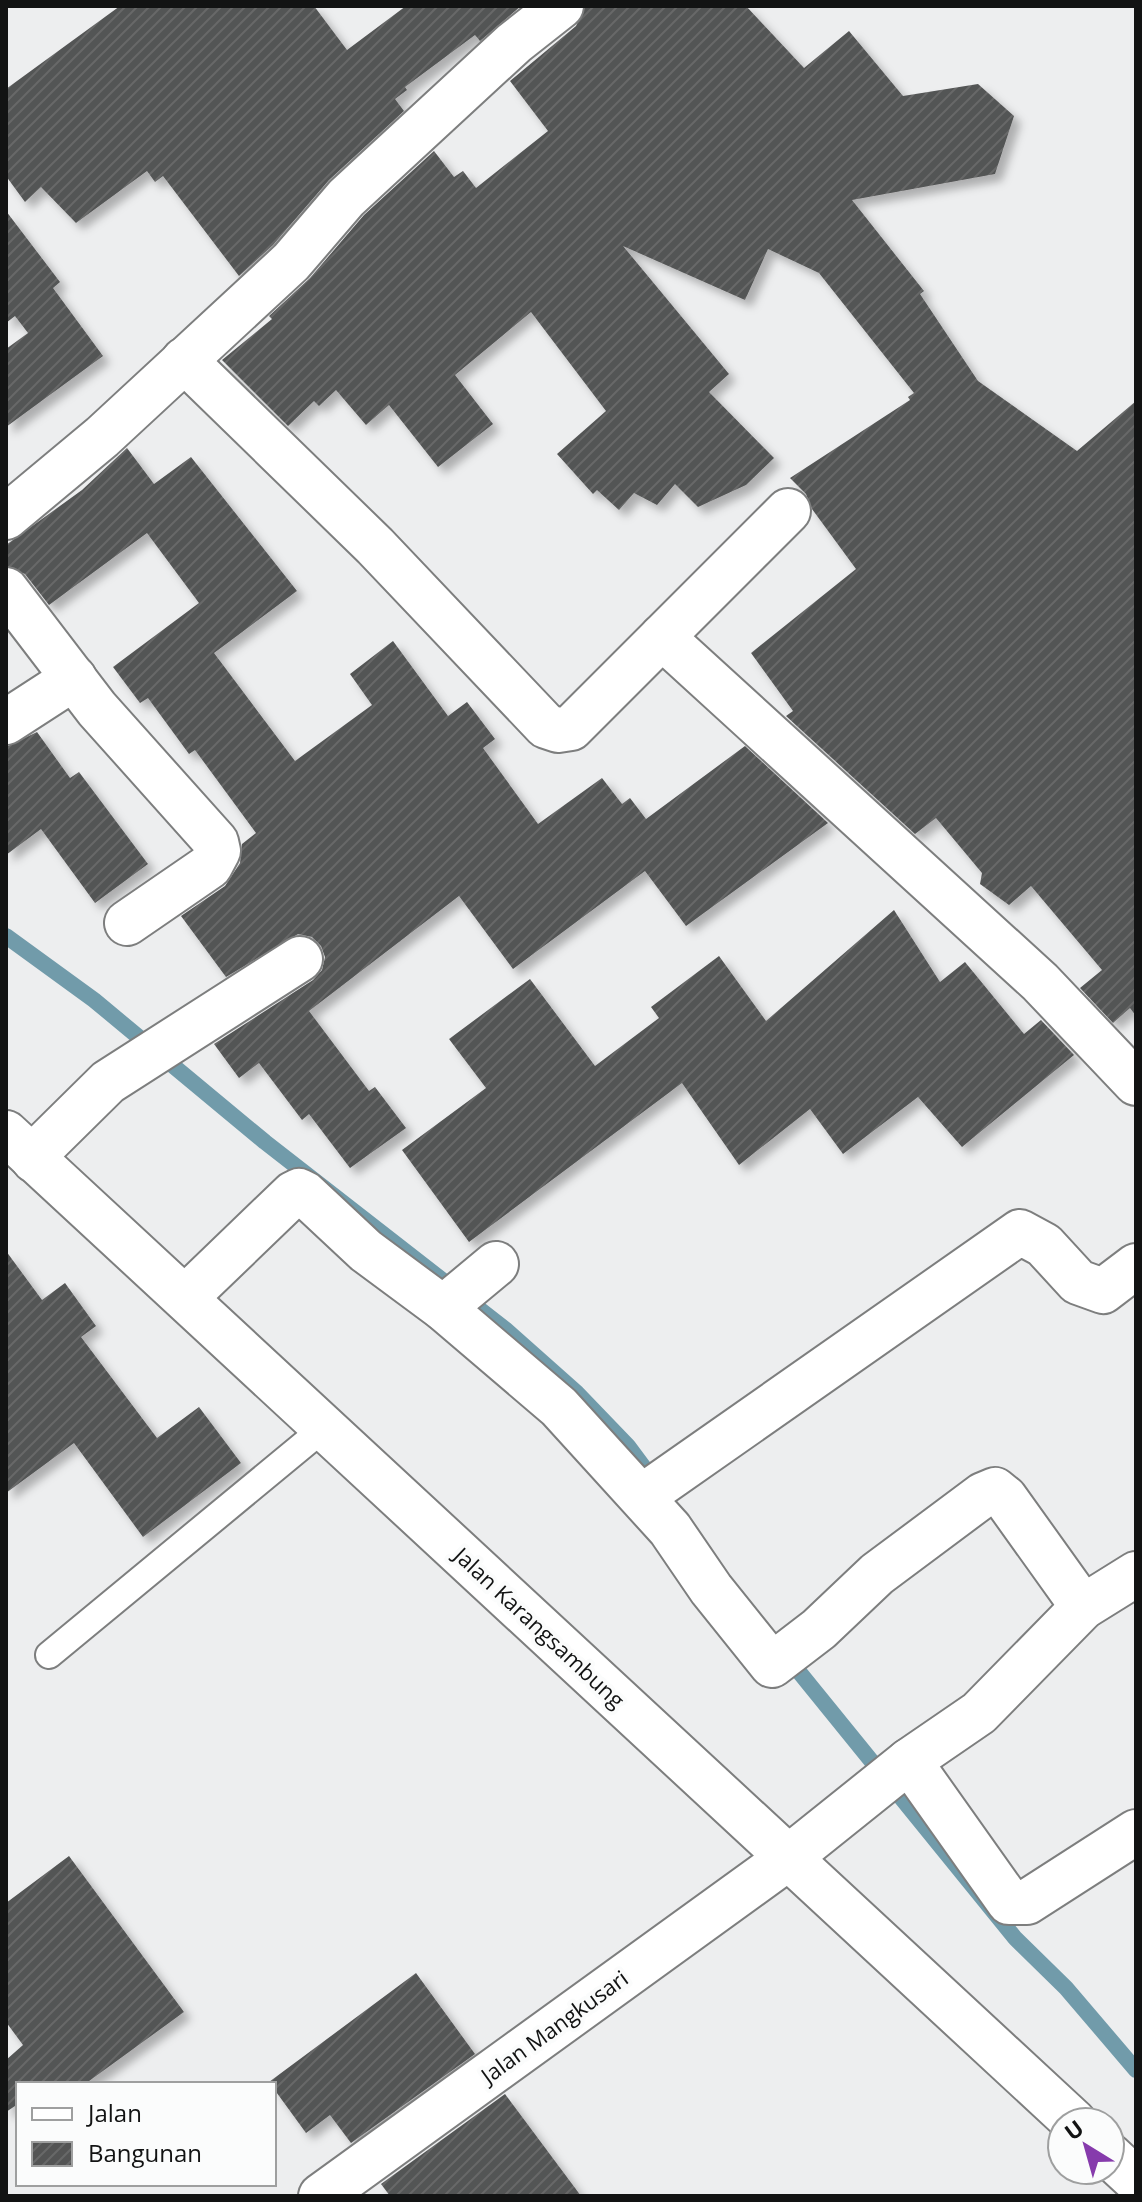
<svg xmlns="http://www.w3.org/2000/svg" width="1142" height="2202" font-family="'Open Sans',sans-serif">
  <defs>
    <pattern id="building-hatch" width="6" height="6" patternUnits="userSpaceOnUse" patternTransform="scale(2)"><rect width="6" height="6" fill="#535454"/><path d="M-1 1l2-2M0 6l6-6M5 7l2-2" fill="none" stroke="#676868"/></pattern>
    <filter id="shadow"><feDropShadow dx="7" dy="7" stdDeviation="4" flood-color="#0004"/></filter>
  </defs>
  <rect width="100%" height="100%" fill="#edeeef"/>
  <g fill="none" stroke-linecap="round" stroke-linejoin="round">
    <g stroke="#719baa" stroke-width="16">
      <path d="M6 936 94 1000 265 1142 505 1329 577 1393 628 1446 657 1485"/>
      <path d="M787 1657 1015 1938 1066 1988 1136 2070"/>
    </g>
  </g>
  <g fill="url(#building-hatch)" filter="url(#shadow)">
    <path d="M120 6H314L347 50 406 6H521L480 41 475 35 405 87 407 90 395 99 404 111 329 180 273 245 239 276 163 176 155 182 147 171 76 223 41 187 25 202 6 176V89Z"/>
    <path d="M585 6H746L804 68 849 31 903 96 978 84 1014 116 995 174 852 200 924 291 920 294 978 381 1077 451 1136 401V1016L1130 1008 1113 1023 1080 988 1102 970 1031 886 1009 905 980 884 982 873 936 818 915 834 786 716 793 711 751 653 856 569 812 509 806 494 790 478 910 400 908 397 914 393 819 273 768 249 745 300 623 246 729 374 709 392 774 458 746 485 698 507 675 484 657 505 634 493 619 510 597 490 593 494 557 454 606 411 531 312 455 375 493 424 438 467 389 405 366 425 336 390 319 406 314 401 288 426 222 360 272 319 269 316 310 278 364 215 434 151 454 177 463 171 476 188 548 131 510 81 576 26Z"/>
    <path d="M6 211 60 282 53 288 103 356 6 427V349L28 333 15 316 6 323Z"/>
    <path d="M127 448 154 484 191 457 297 591 214 653 295 761 372 705 350 674 393 641 448 716 467 702 495 739 483 748 538 824 602 778 622 804 630 798 646 819 745 746 828 823 686 926 645 871 513 969 459 896 309 1011 369 1091 375 1087 406 1128 350 1168 309 1114 302 1120 259 1063 239 1078 214 1044 313 980 322 970 325 957 321 946 312 937 298 934 226 977 181 916 225 886 240 863 242 844 256 833 195 750 189 754 148 698 140 703 113 667 199 603 147 533 49 605 25 574 6 566V545L82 490Z"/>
    <path d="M37 732 70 778 79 772 148 864 95 903 41 829 6 855V747Z"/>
    <path d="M894 910 940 982 965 962 1024 1034 1041 1020 1074 1055 962 1147 918 1097 843 1154 810 1109 739 1165 682 1083 469 1242 402 1150 486 1088 449 1039 530 979 595 1066 659 1018 651 1007 719 956 766 1021Z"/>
    <path d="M6 1251 42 1300 65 1283 96 1326 81 1337 157 1438 199 1407 241 1463 143 1537 74 1443 6 1493Z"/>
    <path d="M69 1856 184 2012 85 2084H18V2104L6 2112V2060L23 2045 6 2022V1903Z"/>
    <path d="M416 1973 475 2054 351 2143 330 2115 306 2133 274 2089V2084L269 2082Z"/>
    <path d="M505 2094 581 2196H390L381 2184Z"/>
  </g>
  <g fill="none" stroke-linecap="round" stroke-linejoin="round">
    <defs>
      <path id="service" d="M49 1655 325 1427"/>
      <g id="minor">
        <path d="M184 360 375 546 546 726 558 730 571 728 788 511"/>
        <path d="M6 517 102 437 291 262 346 198 514 43 561 6"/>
        <path d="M6 590 97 709 216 842 218 851 210 866 127 923"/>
        <path d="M662 637 1040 982 1136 1083"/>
        <path d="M6 722 74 678"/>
        <path d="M34 1160 32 1157 108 1082 300 959"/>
        <path d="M185 1298 293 1194 299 1191 305 1194 366 1251 443 1308 559 1407 670 1529 711 1589 772 1665 819 1629 877 1574 983 1495 995 1490 1005 1498 1083 1607"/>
        <path d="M443 1308 496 1264"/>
        <path d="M643 1496 1020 1232 1044 1245 1078 1282 1103 1291 1136 1266"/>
        <path d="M909 1761 1009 1902H1027L1136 1832"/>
      </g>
      <path id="tertiary" d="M321 2196 788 1858 909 1761 979 1713 1083 1607 1136 1574"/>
      <g id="secondary">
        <path d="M6 1133 1074 2122"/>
        <path d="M1110 2156 1136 2180"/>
      </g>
    </defs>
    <use href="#service" stroke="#7d7e7e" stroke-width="30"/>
    <use href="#minor" stroke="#7d7e7e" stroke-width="48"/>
    <use href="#tertiary" stroke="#7d7e7e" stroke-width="48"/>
    <use href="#secondary" stroke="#7d7e7e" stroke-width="48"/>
    <use href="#service" stroke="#fff" stroke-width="26"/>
    <use href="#minor" stroke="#fff" stroke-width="44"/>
    <use href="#tertiary" stroke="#fff" stroke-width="44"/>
    <use href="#secondary" stroke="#fff" stroke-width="44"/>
  </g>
  <g text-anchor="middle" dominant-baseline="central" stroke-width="8" stroke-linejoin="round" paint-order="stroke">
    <g font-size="22" fill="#121313" stroke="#fbfcfc">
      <text transform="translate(540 1627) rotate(43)">Jalan Karangsambung</text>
      <text transform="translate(554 2026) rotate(-36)">Jalan Mangkusari</text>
    </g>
  </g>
  <rect width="1142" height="2202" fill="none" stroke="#121313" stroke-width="16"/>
  <rect x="16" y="2082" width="260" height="104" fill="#fbfcfc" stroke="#9e9f9f" stroke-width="2"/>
  <rect x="32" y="2108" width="40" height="12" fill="#ffffff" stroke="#9e9f9f" stroke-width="2"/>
  <text x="88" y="2122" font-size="24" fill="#121313">Jalan</text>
  <rect x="32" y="2142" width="40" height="24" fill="url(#building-hatch)" stroke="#9e9f9f" stroke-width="2"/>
  <text x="88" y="2162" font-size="24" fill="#121313">Bangunan</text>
  <g transform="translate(1086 2146) rotate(323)"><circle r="38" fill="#fbfcfc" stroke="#9e9f9f" stroke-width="2"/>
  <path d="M0-6L14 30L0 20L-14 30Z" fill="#863bac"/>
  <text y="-12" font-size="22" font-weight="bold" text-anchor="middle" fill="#121313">U</text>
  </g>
</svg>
